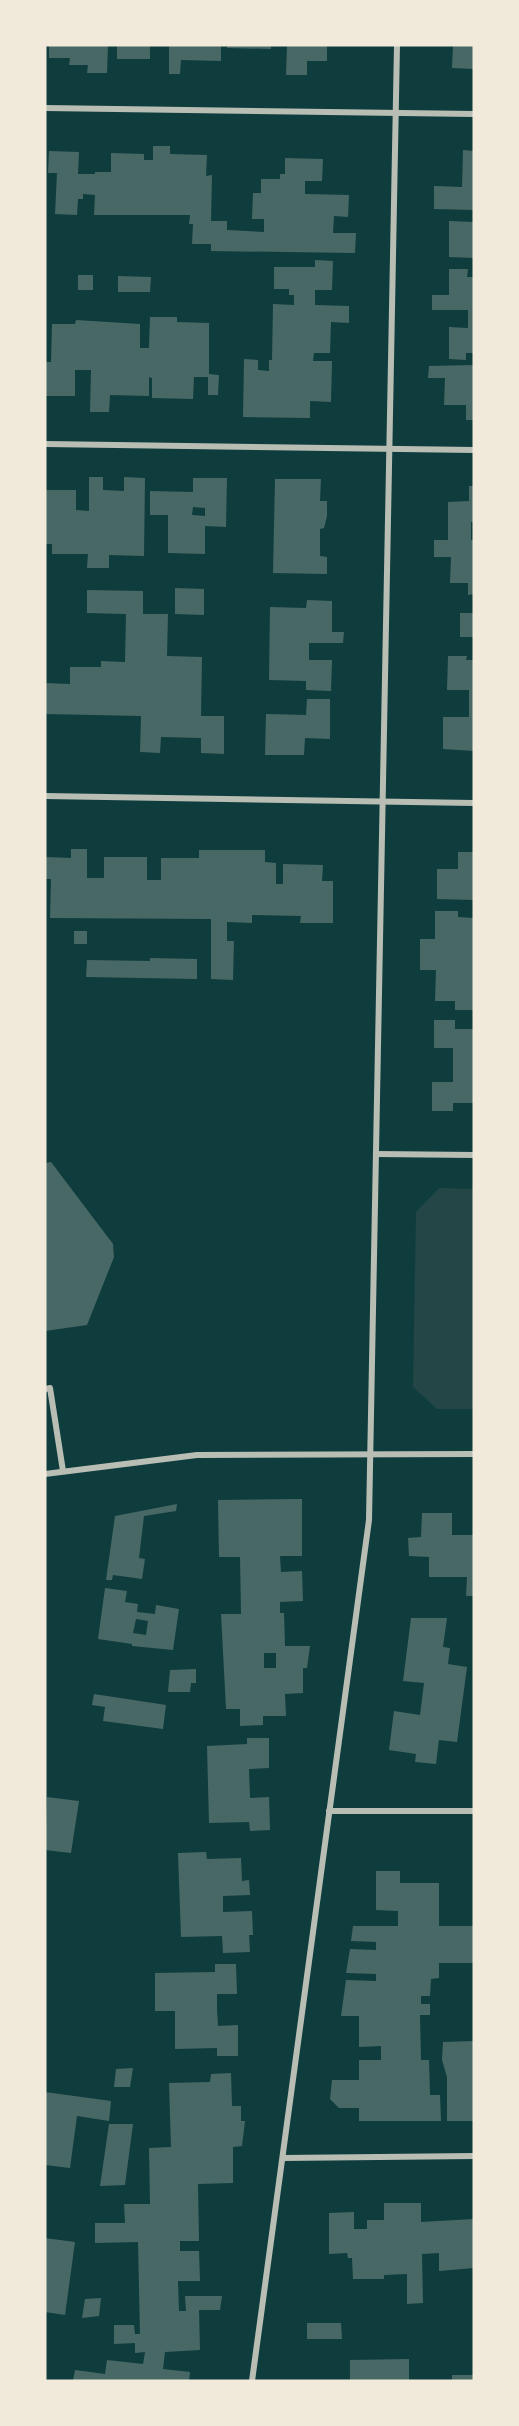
<svg xmlns="http://www.w3.org/2000/svg" width="519" height="2426" font-family="Spectral,serif">
  <rect width="100%" height="100%" fill="#0f3d3e"/>
  <path fill="#244646" d="M439 1188 474 1189V1409H437L413 1387 416 1212Z"/>
  <g fill="#486865" fill-rule="evenodd">
    <path d="M49 45H108L107 73H87L88 65H69L70 58H49Z"/>
    <rect x="117" y="45" width="33" height="14"/>
    <path d="M169 45H221V61L181 60 180 74H169Z"/>
    <path d="M227 45H271V49L227 48Z"/>
    <path d="M287 45H327V61H307V75H286Z"/>
    <path d="M453 45H474V69L452 68Z"/>
    <path d="M153 146H170V154L207 155 206 176 212 175 211 221H227V230L264 232V219H252L253 193H261V179H280V174H285V158L323 159 322 181H305V194L349 195 348 217 334 216 333 233H356L355 253 211 251V244H192L193 224H189L190 215H94L95 195 83 194V199H78L77 215 55 214 57 173H48L49 151 79 152 78 174H95V172H111V153L144 154V160H153Z"/>
    <path d="M463 150 474 151V210L434 209V186L462 187Z"/>
    <path d="M449 221 474 222V258L449 257Z"/>
    <path d="M315 260 333 261 332 290H315V305L349 306V323L331 322 330 353H314L313 361H332L331 402 310 401V418L243 417 244 359 258 360V370L269 371V360H272L273 304 294 305V295H289V289H274V267H315Z"/>
    <path d="M449 269H468L467 277H474V353H466V360L449 359V327L468 328V310H432V295H449Z"/>
    <rect x="78" y="275" width="15" height="15"/>
    <path d="M118 276 151 277 150 292H118Z"/>
    <path d="M150 317H177V322L209 323V374L219 375 218 395H208V377H194L193 399 152 398V378L149 377V396L110 395 109 412H90L91 370H75V396H45V362H51L52 324H75L76 320 140 324V348H149Z"/>
    <path d="M474 365V420H466V405H444L445 378H428L429 366Z"/>
    <path d="M89 477H103V490L124 491V477L145 478 144 556 109 555V568H87L88 554H52V544H45V490H76V510L89 511Z"/>
    <path d="M193 478H227L226 527 205 526V554L168 553V515H150V491L193 492ZM193 507 205 508V516L192 515Z"/>
    <path d="M275 479H321L320 501H327V516L324 528 320 529V556L327 557V574L273 573Z"/>
    <path d="M469 486H474V522H471V540H474V594L468 595V583H450L451 557H434V540H448V502L469 501Z"/>
    <path d="M175 588 204 589V615L175 614Z"/>
    <path d="M87 590 143 591V614H168L167 656 202 657 201 716H224V754L201 753V738L161 737 160 753 140 752 141 716 45 714V683L70 684V667H101V661L125 662 126 614 87 613Z"/>
    <path d="M307 600 332 601V632H344L343 643H309V660H332L331 691 306 690V681L269 680 270 607 306 608Z"/>
    <rect x="460" y="613" width="14" height="24"/>
    <path d="M448 656H467L466 660H474V751L443 749V717H469V690H447Z"/>
    <path d="M307 699H330V739L305 738 304 755H265L266 714 306 715Z"/>
    <path d="M71 849H87V878H104V857H147V880H161V858H199V850H265V862L276 863V884H283V864L323 865 322 881H333V923H300L301 916 252 915V923L227 922V941H234L233 980 211 979V919L50 918 51 879H45V857L71 858Z"/>
    <path d="M458 852H474V900L437 899V869H458Z"/>
    <path d="M435 911H458V917L474 918V1010H455V1001H435L436 970H420V939H435Z"/>
    <rect x="74" y="931" width="13" height="13"/>
    <path d="M150 958 197 959V979L86 977 87 960 150 961Z"/>
    <path d="M434 1020H455V1029H474V1103H453V1111H432V1082H453V1048H434Z"/>
    <path d="M51 1162 113 1244 114 1257 87 1325 45 1331V1163Z"/>
    <path d="M302 1499V1556H280L281 1572 302 1571 303 1601 280 1602V1613H284L285 1646H310L307 1668H303V1693L285 1694 286 1716H263V1725L240 1726V1709H226L221 1614H241L240 1557H219L218 1500ZM264 1653H276V1668H264Z"/>
    <path d="M177 1504 176 1511 144 1516 139 1558 145 1559 142 1579 113 1575 112 1580H106L115 1516Z"/>
    <path d="M422 1513H452V1535H474V1596H466L467 1577H429V1557L409 1556 408 1538 421 1537Z"/>
    <path d="M105 1588 127 1591 125 1602 138 1604 137 1612 155 1614 156 1605 179 1609 173 1650 132 1646V1644L98 1639ZM136 1619 148 1621 146 1635 133 1633Z"/>
    <path d="M411 1618H447L443 1647 450 1648 448 1664 467 1667 457 1742 439 1740 436 1764 415 1762 416 1754 389 1750 394 1711 420 1715 424 1683 403 1681Z"/>
    <path d="M196 1669V1683H191L190 1692H168L170 1670Z"/>
    <path d="M94 1694 166 1705 163 1729 103 1721 105 1707 92 1705Z"/>
    <path d="M247 1738H269V1768L249 1769 250 1798 269 1797 270 1830 250 1831 249 1822 209 1823 207 1746 247 1744Z"/>
    <path d="M47 1797 79 1801 71 1853 45 1850Z"/>
    <path d="M206 1852 207 1859 241 1858 242 1881 249 1880 250 1895 223 1896V1912L252 1911 253 1935H249L250 1952 223 1953 222 1936 181 1937 178 1853Z"/>
    <path d="M376 1871H400V1883H439V1926H473V1963H439V1978L431 1979 430 1996H421V2004H430V2015H420L421 2060H429L430 2095H440L441 2121H359V2108H339L330 2099 332 2080H359V2060H381V2046L359 2047V2016H341L346 1980 376 1981V1974L346 1973 350 1949 376 1950V1942L351 1941 353 1926H398V1911L376 1910Z"/>
    <path d="M215 1964H236L237 1994H217V2009L218 2026 238 2025V2056H217V2048L175 2049V2011H155V1973L215 1972Z"/>
    <path d="M474 2041V2121H447V2077L442 2060 443 2042Z"/>
    <path d="M133 2068 130 2087H114L116 2069Z"/>
    <path d="M231 2073 232 2106H241V2121H245L242 2146 233 2147V2183L198 2184 199 2241H180V2251H199L200 2281H178L179 2311H186L185 2296H222L220 2310H199L200 2350 165 2352 163 2369 190 2372 189 2381H73L75 2370 105 2374 107 2360 143 2364 145 2352 135 2353V2343L114 2344V2325H134L135 2334H140L138 2242 95 2243V2223H125L124 2204H150L149 2148 171 2147 169 2083 210 2082 211 2074Z"/>
    <path d="M45 2092 111 2101 109 2121 77 2116 70 2168 45 2165Z"/>
    <path d="M109 2124H133L125 2185 100 2186Z"/>
    <path d="M384 2203H421V2222L474 2219V2268L439 2271V2253L422 2254 423 2303 407 2304V2274L384 2275V2279H353L352 2258H348L347 2253 329 2254V2213L354 2212V2229H367V2220H384Z"/>
    <path d="M45 2238 75 2242 65 2315 45 2312Z"/>
    <path d="M101 2298 99 2316 82 2318 85 2299Z"/>
    <path d="M307 2323H341L342 2339H307Z"/>
    <path d="M409 2359V2381H350V2360Z"/>
    <rect x="452" y="2375" width="22" height="6"/>
  </g>
  <g fill="none" stroke-linecap="round" stroke-linejoin="round">
    <g stroke="#b8beb3" stroke-width="6">
      <path d="M45 108 474 114"/>
      <path d="M45 444 474 450"/>
      <path d="M45 796 474 803"/>
      <path d="M376 1154 474 1155"/>
      <path d="M45 1389 50 1388 63 1471"/>
      <path d="M45 1474 197 1455 474 1454"/>
      <path d="M329 1811H474"/>
      <path d="M283 2158 474 2156"/>
      <path d="M252 2381 369 1520 397 45"/>
    </g>
  </g>
  <rect width="519" height="2426" fill="none" stroke="#f1e9da" stroke-width="93"/>
</svg>
